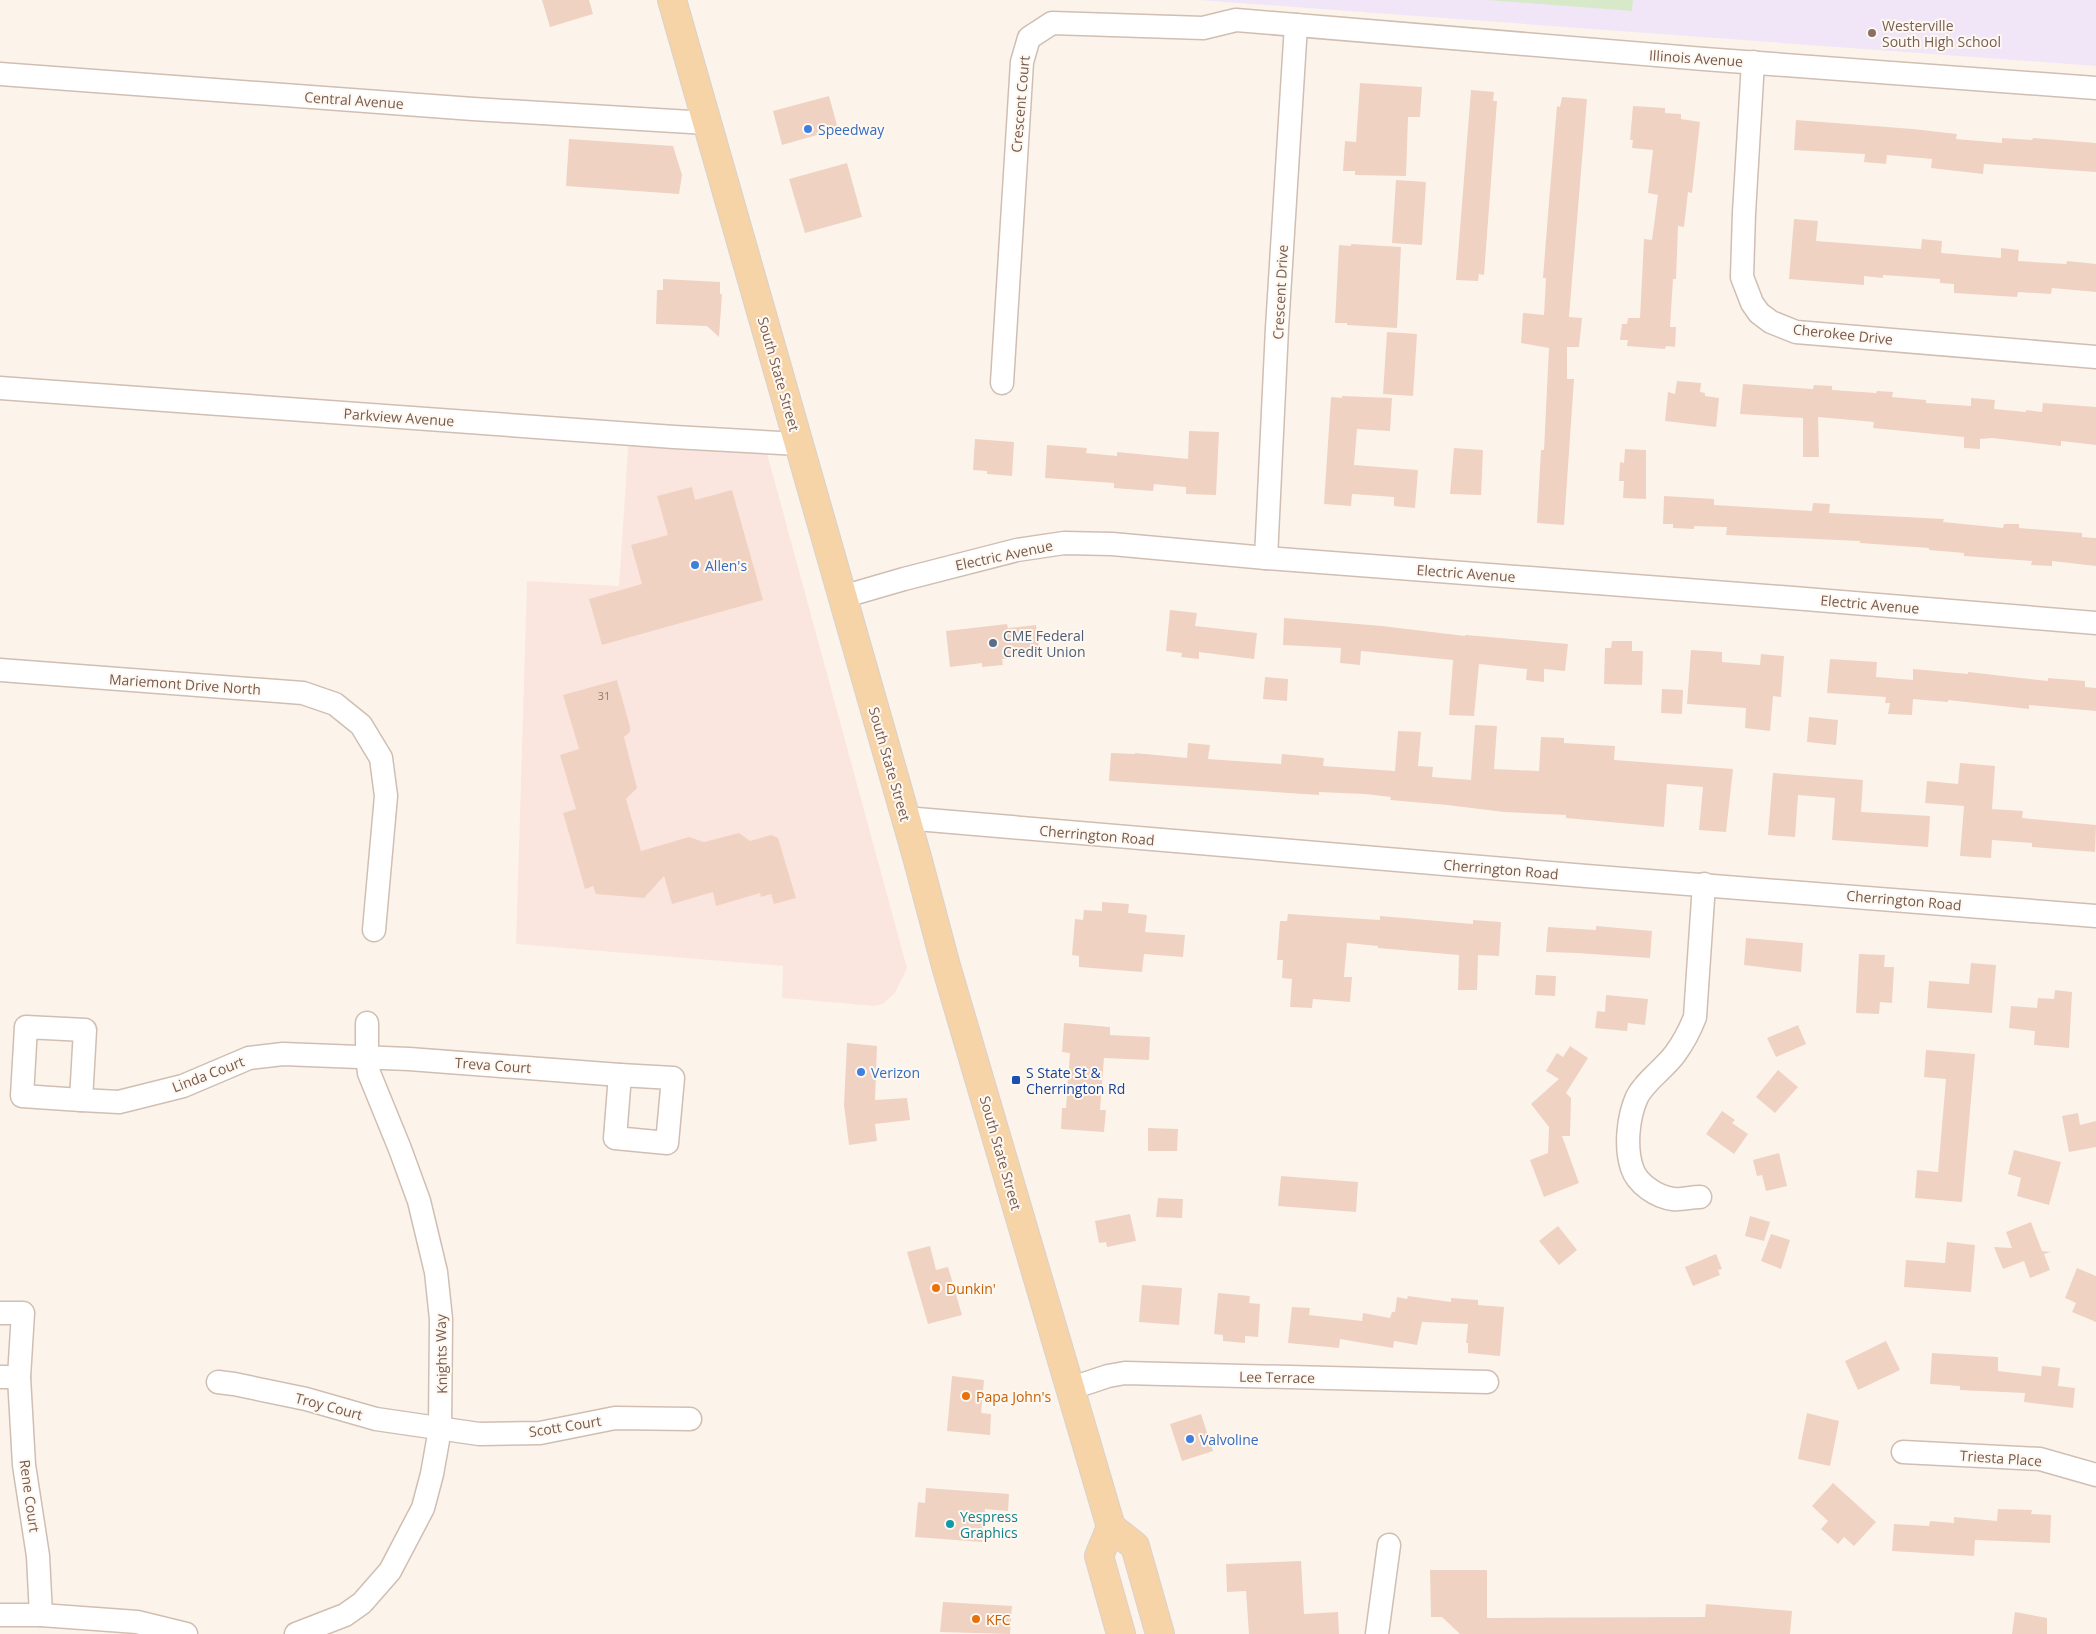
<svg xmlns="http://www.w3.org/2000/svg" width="2096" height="1634" font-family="'Open Sans',sans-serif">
  <rect width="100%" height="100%" fill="#fcf4ea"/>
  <path fill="#fbe6df" d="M629 433 764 442 907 968 895 993 883 1004 875 1006 782 998 783 966 516 944 527 581 619 586Z"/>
  <path fill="#f1e6f8" d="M1198 0H2096V66Z"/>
  <path fill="#d8e9c9" d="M1488 0H1633L1632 11Z"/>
  <g fill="#f0d2c3">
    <path d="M542 0H589L593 14 550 27Z"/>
    <path d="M1360 83 1422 87 1420 117H1408L1406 176 1355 175V171H1343L1345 141 1356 142Z"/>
    <path d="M1471 90 1494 92 1493 101H1497L1484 275 1479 274 1478 281 1456 280Z"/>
    <path d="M829 96 838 129 782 145 773 111Z"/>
    <path d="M1562 97 1587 99 1569 317 1582 318 1579 347H1567V379H1574L1564 525 1537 523 1541 450H1544L1549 348 1521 343 1523 313 1544 315 1546 278H1543L1548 214 1557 106 1560 107Z"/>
    <path d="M1633 106 1665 108V113L1681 114V119L1700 122 1692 193 1688 192 1684 227 1678 226 1676 279H1673L1670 327H1676L1675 347 1666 346 1665 349 1627 346 1628 340H1620L1622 324H1627L1628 318H1640L1644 239 1652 240 1658 195 1648 193 1653 150 1632 148 1633 140H1630Z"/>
    <path d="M1796 120 1913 129 1957 134 1956 139 2002 143V138L2032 140 2033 138 2096 143V172L1984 164 1983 174 1931 168 1932 159 1887 155 1886 164 1864 162 1865 154 1794 150Z"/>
    <path d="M569 139 673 146 682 175 679 194 566 186Z"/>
    <path d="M847 163 862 217 805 233 789 179Z"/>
    <path d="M1396 180 1426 182 1422 245 1392 243Z"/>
    <path d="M1794 219 1818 221 1816 241 1921 249 1922 239 1942 241 1941 253 2001 258V248L2019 250 2018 261 2066 264 2067 261 2096 264V292L2052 288 2051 294 2018 292 2017 297 1954 293V284L1940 283V279L1883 275V278L1864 276V285L1789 279Z"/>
    <path d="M1351 244 1401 247 1397 328 1347 325V323H1335L1339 245 1351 246Z"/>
    <path d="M663 279 720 282V294H722L719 337 707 326 656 324 657 290H663Z"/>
    <path d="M1387 332 1417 334 1413 396 1383 394Z"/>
    <path d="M1677 381 1701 383 1700 392 1705 393V396L1719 398 1716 427 1665 421 1668 392 1675 394Z"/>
    <path d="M1743 384 1811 389H1813L1814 385 1832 386V390L1876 393 1877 391 1893 392 1892 397 1926 400V403L1971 406V398L1995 400 1994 409 2026 412V410L2042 412 2043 403 2096 407V445L2061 441V446L1992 438 1980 439V449L1964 448V437L1873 428 1874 422 1818 417 1819 457H1803V418L1740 414Z"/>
    <path d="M1342 396 1392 398 1390 431 1357 429 1354 465 1418 470 1415 508 1394 506V497L1352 494 1351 506 1324 504 1331 397 1342 398Z"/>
    <path d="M1189 431 1219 432 1216 495 1186 494V487L1154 484 1153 491 1114 488V483L1045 478 1047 445 1087 448 1086 453 1117 456V452L1188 459Z"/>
    <path d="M975 439 1014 442 1012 476 987 474V471L973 470Z"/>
    <path d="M1454 448 1483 450 1481 495 1450 494Z"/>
    <path d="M1625 449 1646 450V499L1623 498 1624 481H1619L1620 462 1624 463Z"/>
    <path d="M692 487 695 500 732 490 763 600 602 645 589 599 642 584 631 545 668 535 657 496Z"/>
    <path d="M1664 496 1714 499V505L1812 511 1813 503 1830 504 1829 513 1944 519 1943 522 2003 528 2004 524H2019V528L2082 533V537L2096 538V566L2052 561V566L2031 565 2032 561 1964 556V553L1929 550V548L1860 543V541L1726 535 1727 527 1694 526V529L1673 528V524H1663Z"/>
    <path d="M1170 610 1197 613 1195 626 1257 633 1254 659 1199 652V659L1181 657 1182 653 1166 651Z"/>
    <path d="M1284 618 1382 626 1465 636 1466 635 1568 644 1565 671 1544 669V682L1526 680 1527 669 1479 664 1474 716 1449 715 1453 660 1361 651 1360 665 1340 663 1341 648 1283 645Z"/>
    <path d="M1007 624 1008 628 1036 625 1040 654 1002 659 1003 665 982 667V663L950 667 946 631Z"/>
    <path d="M1612 641H1632V651H1643L1642 685 1604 684 1605 648H1611Z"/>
    <path d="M1691 650 1722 652V662L1760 665 1761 654 1784 656 1781 697 1773 696 1770 731 1745 728 1746 708 1687 704Z"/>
    <path d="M1830 659 1877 662 1876 677 1913 680V669L1968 674V672L2048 681V678L2085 681V687L2096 688V711L2029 705V709L1948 700V702L1913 699 1912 715 1888 714 1890 703H1885L1886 697 1827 693Z"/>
    <path d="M1265 677 1288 679 1287 701 1263 699Z"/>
    <path d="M617 680 630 727V732L624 737 637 788 626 799 641 851 689 837 704 842 739 833 750 841 771 835 778 838 796 898 774 904 771 894 761 897 760 893 716 906 713 892 672 904 664 876 644 898 596 894 593 886 585 889 563 813 576 809 560 755 579 749 563 695Z"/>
    <path d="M1662 689 1683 690 1682 714 1661 713Z"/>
    <path d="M1809 717 1838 720 1836 745 1807 742Z"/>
    <path d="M1475 725 1497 726 1494 769 1539 771 1541 737 1564 738V743L1615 746 1614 760 1733 769 1726 832 1699 830 1703 787 1667 784 1664 827 1566 818V815L1504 812 1447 805 1390 800 1391 797 1365 794 1319 792V795L1109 781 1111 753 1135 754V753L1187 758 1188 743 1210 745 1208 759 1281 764 1282 754 1324 758 1323 766 1395 771 1398 731 1421 732 1418 766 1433 767 1432 777 1471 780Z"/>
    <path d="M1960 763 1995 766 1992 809 2023 811 2022 818 2096 825 2095 852 2032 847V843L1992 840 1991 858 1960 856 1964 806 1925 803 1927 781 1958 784Z"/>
    <path d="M1773 773 1863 780 1861 812 1930 816 1928 847 1832 840 1835 798 1798 795 1795 837 1768 835Z"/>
    <path d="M1102 902 1129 904 1128 913 1147 915 1145 932 1185 935 1183 957 1144 954 1142 972 1079 967V956L1072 955 1075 919 1083 920 1084 910 1102 911Z"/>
    <path d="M1288 914 1380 920V916L1473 924V920L1501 922 1499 956 1478 955 1477 990H1458L1459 955 1378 948V946L1347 943 1344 977H1352L1350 1002 1313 999 1312 1008 1290 1007 1292 979 1282 978 1283 960H1277L1280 921H1287Z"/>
    <path d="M1596 926 1652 931 1650 958 1577 953 1546 952 1548 927 1596 930Z"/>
    <path d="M1746 938 1803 943 1801 972 1744 965Z"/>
    <path d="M1859 954 1885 955 1884 967H1894L1892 1003 1880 1002 1879 1014 1856 1013Z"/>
    <path d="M1971 963 1996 965 1992 1013 1927 1008 1929 981 1969 984Z"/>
    <path d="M1536 975 1556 976 1555 996 1535 995Z"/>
    <path d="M2055 990 2072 992 2069 1048 2034 1045 2035 1031 2009 1028 2011 1006 2037 1008 2038 998 2054 999Z"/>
    <path d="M1606 995 1648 999 1645 1025 1628 1023 1627 1031 1595 1028 1597 1011 1605 1012Z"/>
    <path d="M1064 1023 1110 1027V1035L1150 1037 1149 1060 1104 1058 1100 1110H1106L1104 1132 1061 1129 1062 1108H1066L1070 1053 1062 1052Z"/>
    <path d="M1798 1025 1806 1044 1776 1057 1767 1038Z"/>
    <path d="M847 1043 877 1046 875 1100 907 1098 910 1120 875 1124 877 1141 849 1145 844 1105Z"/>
    <path d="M1570 1046 1588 1058 1566 1093 1571 1098 1570 1136H1562L1579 1183 1544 1197 1530 1160 1548 1153 1549 1127 1531 1104 1559 1079 1546 1071 1557 1053 1563 1057Z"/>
    <path d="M1926 1050 1975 1054 1962 1202 1915 1198 1917 1170 1938 1172 1946 1079 1924 1077Z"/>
    <path d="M1778 1070 1798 1087 1775 1113 1756 1097Z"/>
    <path d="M1722 1111 1735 1120 1732 1123 1748 1134 1734 1154 1706 1134Z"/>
    <path d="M2078 1113 2080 1125 2096 1121V1147L2069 1152 2062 1116Z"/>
    <path d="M1148 1128 1178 1129 1177 1151H1148Z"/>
    <path d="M2014 1150 2061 1162 2049 1205 2017 1196 2021 1178 2008 1174Z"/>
    <path d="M1779 1153 1787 1186 1766 1191 1762 1175 1757 1176 1753 1160Z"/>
    <path d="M1281 1176 1358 1182 1356 1212 1278 1206Z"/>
    <path d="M1158 1198 1183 1199 1182 1218 1156 1217Z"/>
    <path d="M1130 1214 1136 1241 1107 1247 1106 1242 1099 1243 1095 1221Z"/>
    <path d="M1750 1216 1770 1222 1764 1241 1745 1236Z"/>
    <path d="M2031 1222 2042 1251 2051 1252 2044 1254 2050 1270 2030 1278 2024 1261 2003 1269 1994 1247 2012 1248 2006 1232Z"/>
    <path d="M1558 1226 1577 1250 1559 1265 1539 1241Z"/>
    <path d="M1771 1234 1790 1240 1781 1269 1761 1261Z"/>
    <path d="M1947 1242 1975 1245 1971 1292 1904 1287 1906 1260 1945 1263Z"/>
    <path d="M930 1246 936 1270 948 1267 962 1315 928 1324 907 1252Z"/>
    <path d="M1716 1254 1722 1269 1718 1270 1720 1275 1693 1286 1685 1267Z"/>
    <path d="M2077 1268 2096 1276V1322L2072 1312 2076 1303 2065 1298Z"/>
    <path d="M1142 1285 1182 1288 1179 1325 1139 1322Z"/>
    <path d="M1218 1293 1250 1296 1249 1303 1260 1304 1258 1337 1245 1336V1343L1223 1341V1335L1214 1334Z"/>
    <path d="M1408 1296 1451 1302V1298L1478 1300V1305L1504 1307 1500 1356 1468 1353V1343H1466L1468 1324 1422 1322 1417 1345 1394 1341 1393 1348 1340 1339 1339 1348 1288 1343 1292 1307 1310 1308 1309 1315 1362 1321 1363 1313 1390 1318 1392 1312H1395L1397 1297 1407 1299Z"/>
    <path d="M1886 1341 1900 1370 1858 1390 1845 1361Z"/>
    <path d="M1932 1353 1998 1357V1371L2041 1376 2042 1366 2060 1368 2058 1386 2075 1388 2073 1408 2024 1402 2025 1393 1960 1390V1386L1930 1384Z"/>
    <path d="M952 1376 984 1380 981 1413 991 1414 990 1435 947 1431Z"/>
    <path d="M1807 1413 1839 1421 1830 1466 1798 1459Z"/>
    <path d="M1201 1414 1213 1451 1182 1461 1170 1424Z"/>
    <path d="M1833 1483 1876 1522 1854 1546 1844 1537 1838 1544 1821 1529 1828 1521 1812 1506Z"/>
    <path d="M926 1488 1009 1494 1008 1511 985 1509 982 1542 915 1537 918 1502 925 1503Z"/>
    <path d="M1998 1509 2032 1510 2031 1514 2051 1515 2050 1543 1975 1540 1974 1556 1892 1551 1894 1524 1929 1526 1930 1521 1954 1523V1517L1997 1521Z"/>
    <path d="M1301 1561 1304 1614 1338 1612 1339 1634H1249L1246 1591 1227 1592 1226 1564Z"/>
    <path d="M1430 1570H1487V1618L1705 1617 1706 1604 1792 1611 1790 1634H1460L1442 1617H1431Z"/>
    <path d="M943 1602 1012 1606 1010 1634 940 1632Z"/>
    <path d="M2015 1612 2047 1618V1634H2012Z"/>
  </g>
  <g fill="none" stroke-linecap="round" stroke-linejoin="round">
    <defs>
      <g id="minor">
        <path d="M1753 62 1744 213 1742 277 1752 303 1759 313 1771 322 1796 332 2096 357"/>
        <path d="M0 74 473 109 707 123"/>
        <path d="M1002 383 1022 62 1029 38 1052 23 1203 28 1236 20 1704 59 2096 88"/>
        <path d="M0 388 674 437 799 444"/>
        <path d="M1266 558 1277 328 1296 25"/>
        <path d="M842 597 904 579 1017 550 1064 543 1112 544 1266 558 1793 598 2096 623"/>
        <path d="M0 670 303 693 335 704 361 725 381 758 386 796 374 930"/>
        <path d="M905 818 1586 876 2096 916"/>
        <path d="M26 1027 85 1030 81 1100 22 1096Z"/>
        <path d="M620 1075 673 1078 667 1143 615 1138Z"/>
        <path d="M81 1100 119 1102 183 1086 249 1058 283 1054 409 1059 620 1075"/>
        <path d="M1700 1197C1691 1197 1681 1200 1673 1199 1657 1197 1637 1184 1632 1168 1625 1147 1628 1117 1637 1097 1645 1081 1664 1069 1675 1054 1683 1043 1690 1030 1695 1017L1704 884"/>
        <path d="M0 1313H23L19 1377H0"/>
        <path d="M19 1377 24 1465 38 1556 41 1615"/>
        <path d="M218 1382 234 1384 306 1399 376 1419 479 1434 540 1433 615 1418 690 1419"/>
        <path d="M1069 1389 1108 1376 1125 1373 1487 1382"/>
        <path d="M1903 1452 2040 1459 2096 1475"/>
        <path d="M0 1615H41L137 1622 186 1634"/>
        <path d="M296 1634 345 1615 362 1603 390 1571 423 1508 432 1474 440 1429 441 1319 436 1272 419 1201 400 1149 369 1073 367 1057V1023"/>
        <path d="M1377 1634 1389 1545"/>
      </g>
      <g id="primary">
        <path d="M672 0 917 857 946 966 1111 1527 1135 1546 1160 1634"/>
        <path d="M1111 1527 1099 1556 1121 1634"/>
      </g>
    </defs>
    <use href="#minor" stroke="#d0beb2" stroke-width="25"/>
    <use href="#primary" stroke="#d9d1cd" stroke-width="30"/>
    <use href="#minor" stroke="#fff" stroke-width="22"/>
    <use href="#primary" stroke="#f6d4a7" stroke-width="28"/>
  </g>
  <circle fill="#8d6e63" stroke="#fef8f1" stroke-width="2" cx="1872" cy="33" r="5"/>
  <g fill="#3f7fe0" stroke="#fef8f1" stroke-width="2">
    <circle cx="808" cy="129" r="5"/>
    <circle cx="695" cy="565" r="5"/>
    <circle cx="861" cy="1072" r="5"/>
    <circle cx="1190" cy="1439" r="5"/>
  </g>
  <circle fill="#5c6f8a" stroke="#fef8f1" stroke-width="2" cx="993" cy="643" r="5"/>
  <rect fill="#1a4fb4" stroke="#fef8f1" stroke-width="2" x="1011" y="1075" width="10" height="10" rx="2.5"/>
  <g fill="#e8710a" stroke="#fef8f1" stroke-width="2">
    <circle cx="936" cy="1288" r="5"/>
    <circle cx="966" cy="1396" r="5"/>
    <circle cx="976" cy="1619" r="5"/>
  </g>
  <circle fill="#0f9aa8" stroke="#fef8f1" stroke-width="2" cx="950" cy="1524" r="5"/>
  <g text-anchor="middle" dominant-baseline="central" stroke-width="4" stroke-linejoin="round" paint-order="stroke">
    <g font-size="11" fill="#94786b">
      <text x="604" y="695">31</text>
    </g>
    <g font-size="14" fill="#785e54" stroke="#fef8f1" text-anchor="start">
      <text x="1882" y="25">Westerville<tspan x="1882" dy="16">South High School</tspan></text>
    </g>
    <g font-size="14" fill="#765a4e" stroke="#fef8f1">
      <text transform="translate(1696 58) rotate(4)">Illinois Avenue</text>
      <text transform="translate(354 100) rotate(4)">Central Avenue</text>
      <text transform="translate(1020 104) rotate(-85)">Crescent Court</text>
      <text transform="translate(1280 292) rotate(-87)">Crescent Drive</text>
      <text transform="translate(1843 334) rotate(6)">Cherokee Drive</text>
      <text transform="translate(779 374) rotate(74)">South State Street</text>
      <text transform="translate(399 417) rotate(4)">Parkview Avenue</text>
      <text transform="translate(1004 555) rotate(-12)">Electric Avenue</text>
      <text transform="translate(1466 573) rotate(4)">Electric Avenue</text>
      <text transform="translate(1870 604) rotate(5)">Electric Avenue</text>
      <text transform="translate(185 684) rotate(4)">Mariemont Drive North</text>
      <text transform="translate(890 764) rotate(74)">South State Street</text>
      <text transform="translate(1097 835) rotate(5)">Cherrington Road</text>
      <text transform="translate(1501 869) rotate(5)">Cherrington Road</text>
      <text transform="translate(1904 900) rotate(5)">Cherrington Road</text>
      <text transform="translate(493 1065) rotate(4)">Treva Court</text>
      <text transform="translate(208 1074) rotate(-21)">Linda Court</text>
      <text transform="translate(1001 1153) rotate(74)">South State Street</text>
      <text transform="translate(441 1354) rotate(-91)">Knights Way</text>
      <text transform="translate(1277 1377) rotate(1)">Lee Terrace</text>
      <text transform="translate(329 1406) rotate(15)">Troy Court</text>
      <text transform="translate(565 1426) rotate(-9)">Scott Court</text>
      <text transform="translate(2001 1458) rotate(4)">Triesta Place</text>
      <text transform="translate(30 1496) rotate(82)">Rene Court</text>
    </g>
    <g font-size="14" fill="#366cbe" stroke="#fef8f1" text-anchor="start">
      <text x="818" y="129">Speedway</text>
      <text x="705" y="565">Allen's</text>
      <text x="871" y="1072">Verizon</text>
      <text x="1200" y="1439">Valvoline</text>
    </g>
    <g font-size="14" fill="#4e5e75" stroke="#fef8f1" text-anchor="start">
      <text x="1003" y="635">CME Federal<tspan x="1003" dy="16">Credit Union</tspan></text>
    </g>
    <g font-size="14" fill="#164399" stroke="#fef8f1" text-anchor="start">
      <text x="1026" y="1072">S State St &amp;<tspan x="1026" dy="16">Cherrington Rd</tspan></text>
    </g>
    <g font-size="14" fill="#c56008" stroke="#fef8f1" text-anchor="start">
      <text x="946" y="1288">Dunkin'</text>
      <text x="976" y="1396">Papa John's</text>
      <text x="986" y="1619">KFC</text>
    </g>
    <g font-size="14" fill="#0d838f" stroke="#fef8f1" text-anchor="start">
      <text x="960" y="1516">Yespress<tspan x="960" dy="16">Graphics</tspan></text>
    </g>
  </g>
</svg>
